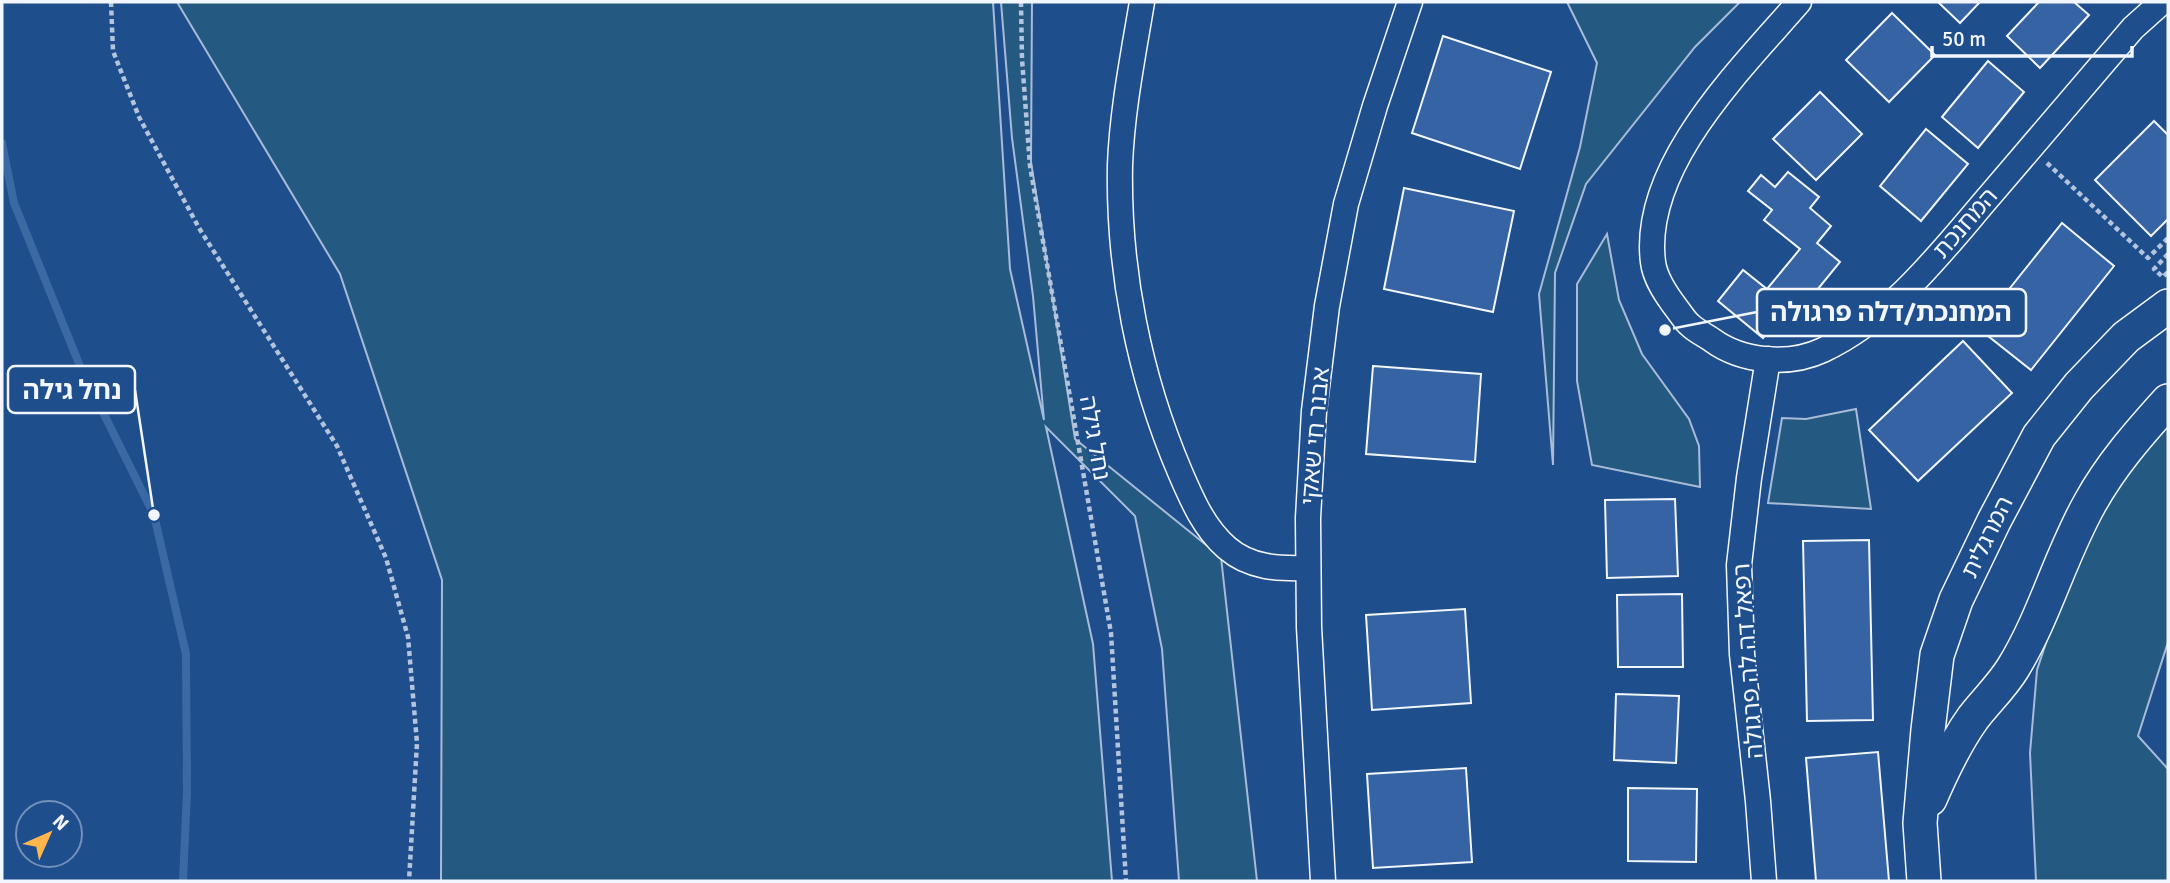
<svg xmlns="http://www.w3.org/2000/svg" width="2170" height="883" font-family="Signika,'Noto Sans Hebrew',sans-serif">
  <rect width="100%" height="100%" fill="#1f4e8c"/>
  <g fill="#245a82" stroke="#a8bbd7" stroke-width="2">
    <path d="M177 2H993L1010 269 1044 420 1033 296 1012 138 1001 2H1032L1031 162 1075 439 1221 557 1257 881H1179L1162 649 1135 516 1046 427 1093 644 1112 881H441L442 580 340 274Z"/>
    <path d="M1567 2H1740L1695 47 1586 184 1555 273 1553 465 1539 294 1580 147 1597 63Z"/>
    <path d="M1607 234 1619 300 1642 354 1689 419 1699 446 1700 487 1592 465 1577 381V284Z"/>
    <path d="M1856 409 1871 509 1768 503 1782 418 1806 419Z"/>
    <path d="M2168 421V642L2138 736 2168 769V881H2036L2030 753 2037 670 2058 607 2099 510Z"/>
  </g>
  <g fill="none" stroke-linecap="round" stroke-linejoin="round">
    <path stroke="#3b69a3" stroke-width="8" d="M2 143 14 203 80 366 154 515 186 654 187 792 183 881"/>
  </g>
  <g fill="#3563a3" stroke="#f2f6ff" stroke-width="2">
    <path d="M1938 2H1980L1960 23Z"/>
    <path d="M2039 2H2074L2089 15 2040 68 2007 36Z"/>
    <path d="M1892 13 1935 55 1889 102 1846 60Z"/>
    <path d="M1443 36 1551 72 1520 169 1412 133Z"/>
    <path d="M1988 61 2024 92 1978 148 1942 117Z"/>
    <path d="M1820 92 1862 134 1816 180 1773 139Z"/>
    <path d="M2154 121 2168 135V219L2151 236 2095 180Z"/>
    <path d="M1926 129 1968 164 1921 221 1880 186Z"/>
    <path d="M1788 172 1819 197 1810 208 1831 226 1817 243 1840 262 1795 317 1786 310 1763 338 1718 301 1743 270 1767 289 1800 249 1764 220 1772 210 1748 191 1761 175 1775 187Z"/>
    <path d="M1404 188 1514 211 1493 312 1384 289Z"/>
    <path d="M2062 223 2114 266 2031 370 1978 328Z"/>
    <path d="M1963 341 2012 393 1918 481 1869 430Z"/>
    <path d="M1373 366 1481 374 1475 462 1366 454Z"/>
    <path d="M1675 499 1678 576 1607 578 1605 500Z"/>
    <path d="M1869 540 1873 720 1807 721 1803 541Z"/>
    <path d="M1682 594 1683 667H1618L1617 595Z"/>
    <path d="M1465 609 1471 703 1372 710 1366 615Z"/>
    <path d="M1616 694 1679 696 1676 763 1614 760Z"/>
    <path d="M1878 752 1889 881H1816L1806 758Z"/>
    <path d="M1466 768 1472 862 1373 868 1367 774Z"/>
    <path d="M1628 788 1697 789 1696 862 1628 861Z"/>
  </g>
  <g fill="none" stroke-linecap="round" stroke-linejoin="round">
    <defs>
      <g id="street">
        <path d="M1142 2C1133 56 1122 111 1120 165 1118 270 1139 376 1180 472 1192 500 1204 528 1227 548 1250 568 1279 569 1308 568"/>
        <path d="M1799 2C1741 69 1641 166 1653 262 1655 279 1667 296 1677 309 1681 314 1685 321 1690 325 1696 331 1705 335 1712 340 1742 362 1789 366 1823 350 1893 317 1942 251 1992 193 2039 138 2086 83 2133 28L2162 2"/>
        <path d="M1323 881 1309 627 1308 518 1314 411 1327 306 1346 204 1375 106 1410 2"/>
        <path d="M1764 881 1758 801 1742 654 1739 565 1749 478 1768 359"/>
      </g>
      <g id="secondary">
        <path d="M1930 799C1942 771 1955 743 1973 718 1986 701 2002 686 2013 668 2045 616 2060 556 2090 503 2111 465 2139 433 2168 401"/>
        <path d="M1924 881 1920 823 1928 730 1937 655 1956 600 1994 521 2039 436 2079 386 2126 337 2168 306"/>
      </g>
    </defs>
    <use href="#street" stroke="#f2f6ff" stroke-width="27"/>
    <use href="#secondary" stroke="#f2f6ff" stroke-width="36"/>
    <g stroke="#b3c4dc" stroke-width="4.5" stroke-dasharray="5 3.5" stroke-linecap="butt">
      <path d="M111 2 113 51 139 117 199 228 337 446 386 558 408 637 417 743 409 881"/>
      <path d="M1021 2 1022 59 1030 166 1111 633 1126 881"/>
      <path d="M2047 163 2148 258 2168 238"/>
      <path d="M2168 254 2154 269 2163 277 2168 272"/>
    </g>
    <use href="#street" stroke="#1f4e8c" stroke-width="24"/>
    <use href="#secondary" stroke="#1f4e8c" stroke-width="33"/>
  </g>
  <g text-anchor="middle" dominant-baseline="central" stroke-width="5" stroke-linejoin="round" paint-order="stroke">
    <g font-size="24" fill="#f2f6ff" stroke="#1f4e8c">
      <text transform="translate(1965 223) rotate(-49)">המחנכת</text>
      <text transform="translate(1315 436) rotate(-85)">אבנר חי שאקי</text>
      <text transform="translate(1095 438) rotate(80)">נחל גילה</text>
      <text transform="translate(1987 537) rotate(-64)">המרגלית</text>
      <text transform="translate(1748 661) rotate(-94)">רפאל דה לה פרגולה</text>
    </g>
  </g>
  <path fill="none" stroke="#f2f6ff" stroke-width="2.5" d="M1665 330L1757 312M154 515L135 390"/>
  <g fill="#f2f6ff" stroke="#1f4e8c" stroke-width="2.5">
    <circle cx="1665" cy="330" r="7"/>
    <circle cx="154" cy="515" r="7"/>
  </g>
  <g fill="#1f4e8c" stroke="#f2f6ff" stroke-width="2.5">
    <rect x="1757" y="289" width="269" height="47" rx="7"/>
    <rect x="8" y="366" width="127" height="47" rx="7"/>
  </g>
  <g font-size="26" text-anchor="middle" font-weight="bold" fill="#f2f6ff">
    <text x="1891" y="321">המחנכת/דלה פרגולה</text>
    <text x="72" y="399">נחל גילה</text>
  </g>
  <rect width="2170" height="883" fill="none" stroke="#f2f6ff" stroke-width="7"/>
  <g transform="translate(49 834) rotate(45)"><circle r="33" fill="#1f4e8c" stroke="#7391ba" stroke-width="2"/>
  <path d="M0-5L12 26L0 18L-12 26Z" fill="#ffb74d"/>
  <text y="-10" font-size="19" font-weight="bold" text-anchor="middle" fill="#f2f6ff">N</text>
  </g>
  <path d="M1932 46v10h200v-10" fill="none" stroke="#f2f6ff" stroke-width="3.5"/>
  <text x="1942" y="46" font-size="21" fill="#f2f6ff" stroke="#1f4e8c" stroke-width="5" paint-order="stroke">50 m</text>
</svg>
